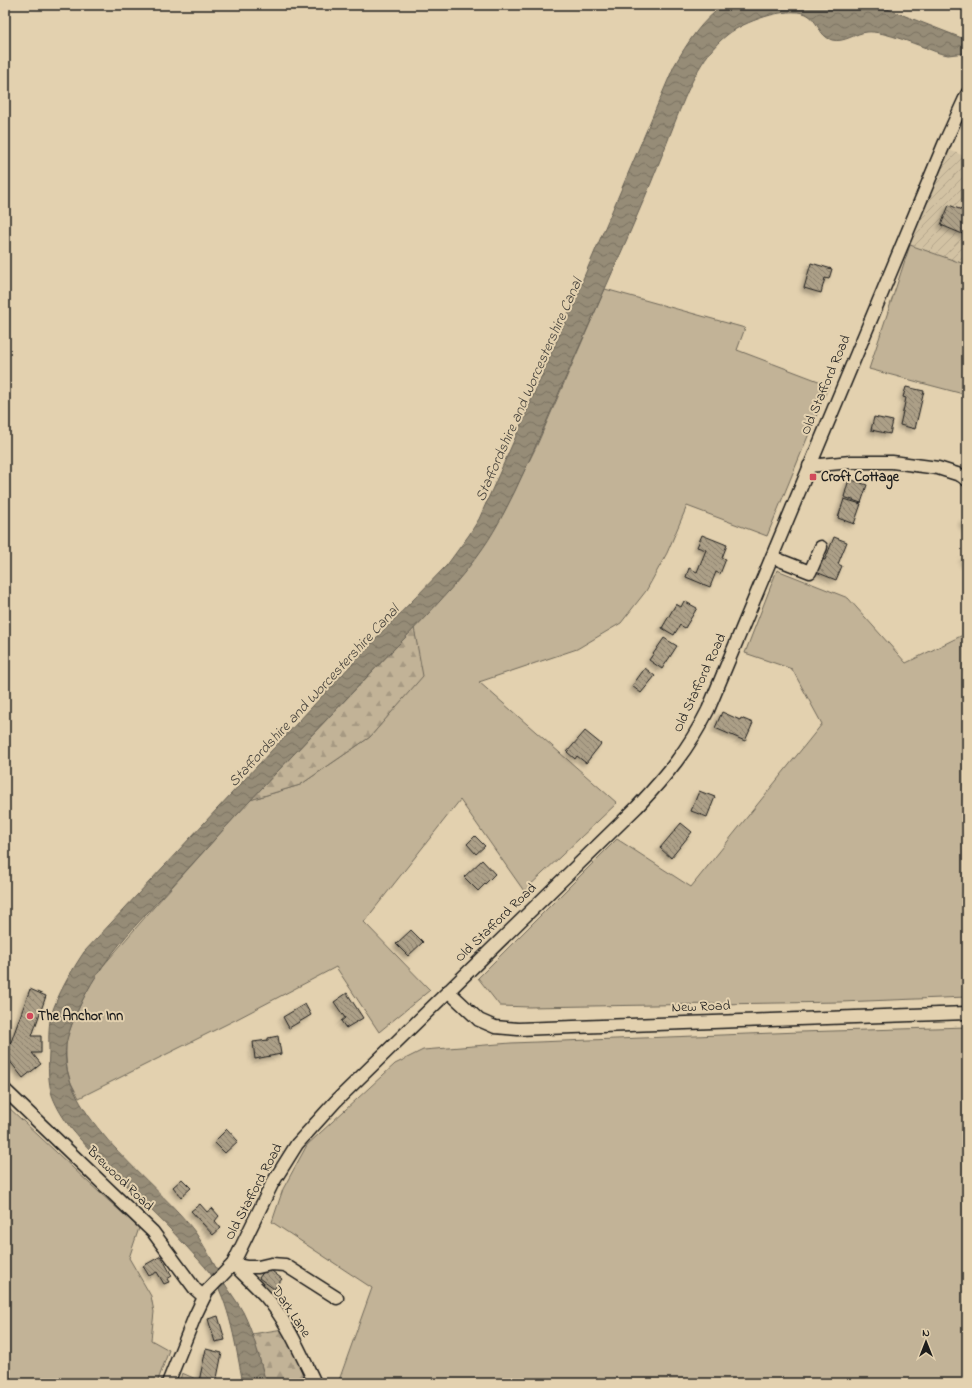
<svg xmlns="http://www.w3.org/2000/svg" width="972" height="1388" font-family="'Indie Flower',sans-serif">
  <defs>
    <pattern id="industrial-furrows" width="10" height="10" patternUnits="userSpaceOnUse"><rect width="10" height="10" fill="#d2c2a3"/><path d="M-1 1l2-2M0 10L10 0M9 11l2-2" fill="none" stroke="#b4a68c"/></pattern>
    <pattern id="forest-firs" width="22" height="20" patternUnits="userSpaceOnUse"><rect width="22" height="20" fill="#c2b397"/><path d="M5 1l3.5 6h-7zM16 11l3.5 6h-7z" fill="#a69982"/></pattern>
    <pattern id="water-waves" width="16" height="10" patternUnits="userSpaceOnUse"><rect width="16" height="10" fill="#968c77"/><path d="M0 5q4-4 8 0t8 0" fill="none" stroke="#7a7261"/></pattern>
    <pattern id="building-back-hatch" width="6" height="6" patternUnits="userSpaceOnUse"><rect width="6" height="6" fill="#ac9f87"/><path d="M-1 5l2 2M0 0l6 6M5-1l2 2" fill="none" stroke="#8b816e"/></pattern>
    <filter id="shadow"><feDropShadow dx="-3" dy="3" stdDeviation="2" flood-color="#0004"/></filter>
  </defs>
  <rect width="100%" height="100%" fill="#e3d1af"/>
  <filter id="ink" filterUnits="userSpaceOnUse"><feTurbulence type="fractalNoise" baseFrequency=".025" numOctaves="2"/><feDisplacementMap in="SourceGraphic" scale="8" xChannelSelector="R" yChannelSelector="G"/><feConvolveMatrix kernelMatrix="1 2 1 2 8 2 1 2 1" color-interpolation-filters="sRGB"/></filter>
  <g filter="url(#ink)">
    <path fill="url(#industrial-furrows)" d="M949 150 967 157V265L910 245Z"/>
    <g fill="#c2b397" stroke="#6f685a">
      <path d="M910 245 967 265V395L869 369Z"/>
      <path d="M605 289 745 328 737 350 829 385 767 536 687 506 667 553 646 591 621 623 577 649 479 682 617 803 524 891 460 800 364 922 430 990 379 1032 336 967 235 1020 79 1098 71 1083 67 1069 66 1056V1041L74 1018 83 999 93 980 102 967 154 907 250 800 300 785 370 737 422 676 414 628 441 599 477 556 503 514 537 445Z"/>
      <path d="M777 570 848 598 906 663 967 633V997L841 1002 529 1007 500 1006 478 978 617 839 691 887 822 724 792 669 745 653Z"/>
      <path d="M967 1027V1383H338L372 1288 272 1222 283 1189 307 1145 395 1064 423 1050 511 1043 800 1032Z"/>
      <path d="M5 1104 89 1183 139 1228 129 1258 151 1296 154 1312 151 1340 169 1350 157 1383H5Z"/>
      <path d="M182 1373 205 1383H179Z"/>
    </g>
    <g fill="url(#forest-firs)" stroke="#6f685a">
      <path d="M414 628 423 676 370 737 300 785 250 800Z"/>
      <path d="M283 1329 308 1383H266L252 1334Z"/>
    </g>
    <path fill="url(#water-waves)" stroke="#655f53" d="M724 5H877L967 40V53L948 55 939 53C923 47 882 30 867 32 855 33 845 43 832 40 818 36 818 19 806 14 786 6 743 22 727 35 700 56 687 92 675 122 667 143 659 163 651 183 622 252 591 320 561 388 546 423 531 457 515 491 504 513 493 535 478 555 445 600 403 639 365 679 300 747 236 815 174 884 138 923 99 961 78 1010 73 1021 68 1033 66 1045 57 1115 157 1181 195 1232 206 1248 214 1264 223 1281 229 1291 237 1301 243 1312 254 1334 260 1360 266 1383H243C236 1349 230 1302 210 1273 203 1264 194 1255 186 1246 161 1218 133 1193 107 1167 86 1146 62 1123 52 1095 48 1082 48 1066 49 1053 49 1041 48 1028 51 1016 57 995 72 970 84 952L379 635 447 565 469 535 479 519 516 436 674 66C688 42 701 21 724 5Z"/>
    <g fill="url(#building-back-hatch)" stroke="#1c1c1c" filter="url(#shadow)">
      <path d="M949 205 967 212V230L965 235 941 225Z"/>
      <path d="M811 263 832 269 829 279 825 278 821 293 804 288Z"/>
      <path d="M906 387 924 391 915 429 900 425 906 398 903 397Z"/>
      <path d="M874 417 893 421 890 434 871 430Z"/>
      <path d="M849 479 867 485 861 503 844 497Z"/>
      <path d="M844 499 861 504 854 524 838 518Z"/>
      <path d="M967 519V529L962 521Z"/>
      <path d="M702 535 727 545 722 558 726 559 720 574 716 572 710 587 686 577 689 568 697 572 706 550 697 547Z"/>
      <path d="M834 537 847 542 838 564 842 566 836 580 816 572 821 559 825 560Z"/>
      <path d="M967 556V565L963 559Z"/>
      <path d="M684 601 697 608 685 628 680 625 674 635 662 628 676 604 681 607Z"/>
      <path d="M664 638 677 646 662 669 649 660Z"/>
      <path d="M645 668 655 676 641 693 632 686Z"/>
      <path d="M722 712 740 720 741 718 753 723 745 741 715 728Z"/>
      <path d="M585 731 601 744 586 763 577 756 575 759 567 752Z"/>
      <path d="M699 791 715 797 707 817 691 811Z"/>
      <path d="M681 823 692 832 671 858 660 848Z"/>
      <path d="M475 836 485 846 476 854 467 844Z"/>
      <path d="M482 860 495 874 478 891 464 877Z"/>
      <path d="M411 930 423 942 408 956 396 944Z"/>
      <path d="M30 989 46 996 32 1036H41V1053H32L41 1064 23 1078 5 1055V1046L11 1042Z"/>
      <path d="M347 993 363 1018 346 1028 341 1021 345 1018 334 1002Z"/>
      <path d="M305 1004 311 1015 289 1028 283 1017Z"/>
      <path d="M278 1036 281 1054 255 1059 253 1042 268 1040V1038Z"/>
      <path d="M227 1129 238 1141 225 1153 214 1142Z"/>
      <path d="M182 1179 191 1188 181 1197 173 1187Z"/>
      <path d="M200 1204 207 1212 212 1208 219 1216 215 1221 221 1228 213 1235 191 1211Z"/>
      <path d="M161 1256 172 1276 167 1279 169 1282 164 1284 157 1272 149 1276 143 1266Z"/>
      <path d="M267 1267 282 1279 274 1289 259 1278Z"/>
      <path d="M218 1316 225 1340 215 1342 208 1319Z"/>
      <path d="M206 1349 222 1353 216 1383 199 1381Z"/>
    </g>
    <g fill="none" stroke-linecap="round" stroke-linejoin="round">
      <defs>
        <g id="minor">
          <path d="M809 466 851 462H892L938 468 960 475 967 480"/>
          <path d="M772 557 810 572 821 547"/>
          <path d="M448 991 479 1020 495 1027 518 1029 967 1013"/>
          <path d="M5 1090 153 1232 195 1289 204 1297"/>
          <path d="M233 1264C244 1275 255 1285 266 1297 287 1321 301 1354 315 1383"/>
          <path d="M233 1264 247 1267H258L271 1264 285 1265 337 1298"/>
          <path d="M168 1383 195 1316 207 1291 233 1264 272 1184 297 1144 336 1101 637 807C667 775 688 750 708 710L945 142 967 94"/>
        </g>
      </defs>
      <use href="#minor" stroke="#1c1c1c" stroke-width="15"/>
      <use href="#minor" stroke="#e3d1af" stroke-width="12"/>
    </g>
  </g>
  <g fill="#d1495b" stroke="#e3d1af" stroke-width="1.5">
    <rect x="809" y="473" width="8" height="8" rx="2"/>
    <circle cx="30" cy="1016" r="4"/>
  </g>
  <g text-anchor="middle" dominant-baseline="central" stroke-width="4" stroke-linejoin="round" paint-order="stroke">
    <g font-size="14" fill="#1c1c1c" stroke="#e3d1af">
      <text transform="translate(826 385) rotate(-67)">Old Stafford Road</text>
      <text transform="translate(700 683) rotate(-65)">Old Stafford Road</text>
      <text transform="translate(496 923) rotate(-44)">Old Stafford Road</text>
      <text transform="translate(701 1007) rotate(-2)">New Road</text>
      <text transform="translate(120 1179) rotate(44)">Brewood Road</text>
      <text transform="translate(254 1192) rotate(-62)">Old Stafford Road</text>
      <text transform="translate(291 1312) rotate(56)">Dark Lane</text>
    </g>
    <g font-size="14" font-weight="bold" fill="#1c1c1c" stroke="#e3d1af" text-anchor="start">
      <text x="821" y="477">Croft Cottage</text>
      <text x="38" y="1016">The Anchor Inn</text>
    </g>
    <g font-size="15" font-style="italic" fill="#47433c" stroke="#e3d1af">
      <text transform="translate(529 390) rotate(-66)">Staffordshire and Worcestershire Canal</text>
      <text transform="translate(314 696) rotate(-47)">Staffordshire and Worcestershire Canal</text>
    </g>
  </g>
  <rect width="972" height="1388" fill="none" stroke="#e3d1af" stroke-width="20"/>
  <rect x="10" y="10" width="952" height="1368" fill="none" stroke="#1c1c1c" stroke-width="1.5" filter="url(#ink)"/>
  <g transform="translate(926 1342)" stroke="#e3d1af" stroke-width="3" paint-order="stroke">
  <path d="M0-3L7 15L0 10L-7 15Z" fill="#1c1c1c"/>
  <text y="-6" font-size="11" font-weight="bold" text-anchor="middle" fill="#1c1c1c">N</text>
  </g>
</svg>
